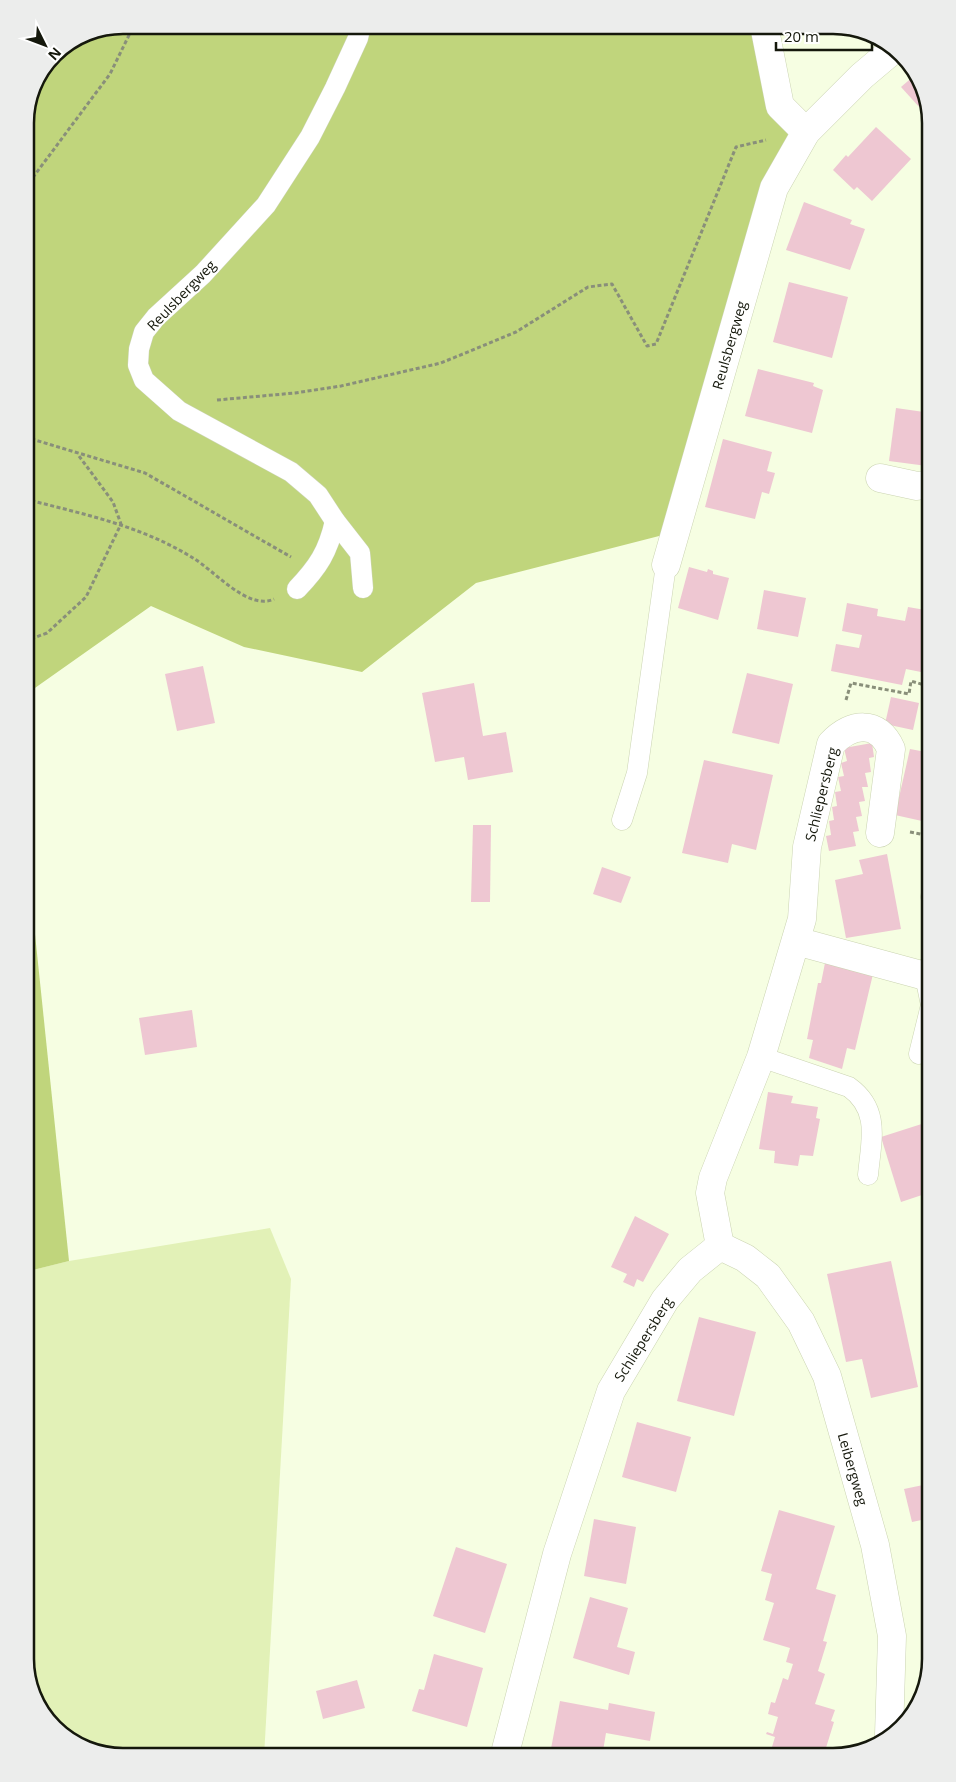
<svg xmlns="http://www.w3.org/2000/svg" width="956" height="1782" font-family="'Open Sans',sans-serif">
  <rect width="100%" height="100%" fill="#f6fee2"/>
  <path fill="#e2f1b7" d="M270 1228 291 1279 264 1757H117L68 1740 33 1697 25 1659V1272L69 1261Z"/>
  <g fill="#c0d57c">
    <path d="M123 25H762L804 129 663 535 476 583 362 672 244 647 151 606 25 695V117L33 85 54 53 86 32Z"/>
    <path d="M25 838 69 1261 25 1272Z"/>
  </g>
  <g fill="#eec7d2">
    <path d="M915 75 923 85 930 119 901 87Z"/>
    <path d="M876 127 911 159 872 201 857 187 854 190 833 170 846 155 848 157Z"/>
    <path d="M804 202 852 220 850 224 865 229 850 270 786 250Z"/>
    <path d="M789 282 848 297 832 358 773 342Z"/>
    <path d="M758 369 814 383 813 386 823 390 812 433 745 416Z"/>
    <path d="M896 408 931 413V440L927 466 889 461Z"/>
    <path d="M723 439 772 452 767 471 775 473 769 494 762 492 755 519 705 507Z"/>
    <path d="M689 567 707 572 708 569 713 571V574L729 578 718 620 678 608Z"/>
    <path d="M764 590 806 598 798 637 757 629Z"/>
    <path d="M847 603 878 609 877 616 905 621 908 607 931 611V674L906 669 902 685 831 671 836 644 859 648 862 635 842 631Z"/>
    <path d="M203 666 215 723 177 731 165 674Z"/>
    <path d="M747 673 793 684 779 744 732 733Z"/>
    <path d="M474 683 483 736 506 732 513 772 468 780 464 757 435 762 422 693Z"/>
    <path d="M891 697 919 703 913 730 885 724Z"/>
    <path d="M872 743 874 757 869 758 871 772 865 773 868 787H862L865 801 859 802 862 816 856 817 859 831 853 832 856 846 829 851 826 836 831 835 829 821 834 820 832 807 837 806 835 792 841 791 838 777 844 776 841 763 847 761 844 748Z"/>
    <path d="M910 749 931 753V823L895 815Z"/>
    <path d="M704 760 773 775 756 850 732 844 728 863 682 853Z"/>
    <path d="M473 825H491L490 902H471Z"/>
    <path d="M887 854 901 929 846 938 835 880 863 874 859 860Z"/>
    <path d="M602 867 631 877 621 903 593 894Z"/>
    <path d="M825 963 873 974 855 1050 847 1048 842 1069 809 1058 813 1040 807 1039 818 983H821Z"/>
    <path d="M192 1010 197 1047 145 1055 139 1018Z"/>
    <path d="M768 1092 793 1096 791 1103 818 1107 816 1118 820 1119 813 1156 800 1155 798 1166 774 1163 775 1151 759 1149Z"/>
    <path d="M931 1121V1192L901 1202 881 1137Z"/>
    <path d="M635 1216 669 1234 643 1282 637 1279 634 1287 623 1282 627 1274 611 1267Z"/>
    <path d="M891 1261 918 1387 871 1398 862 1359 846 1362 827 1274Z"/>
    <path d="M699 1317 756 1332 734 1416 677 1401Z"/>
    <path d="M637 1422 691 1437 676 1492 622 1477Z"/>
    <path d="M928 1484 931 1485V1518L912 1522 904 1489Z"/>
    <path d="M779 1510 835 1526 816 1589 836 1595 823 1641 827 1642 818 1671 825 1674 815 1704 835 1710 831 1721 834 1722 825 1751 830 1753 829 1757H769L775 1737 766 1734 767 1732 773 1734 778 1717 768 1714 771 1702 775 1703 783 1678 788 1680 793 1664 786 1662 790 1648 763 1640 774 1603 765 1600 772 1574 761 1571Z"/>
    <path d="M594 1519 636 1527 626 1584 584 1576Z"/>
    <path d="M456 1547 507 1564 485 1633 433 1616Z"/>
    <path d="M590 1597 628 1608 617 1647 635 1652 629 1675 573 1658Z"/>
    <path d="M928 1614 931 1615V1633L923 1631Z"/>
    <path d="M434 1654 483 1668 467 1727 412 1711 419 1689 424 1690Z"/>
    <path d="M357 1680 365 1708 323 1719 316 1691Z"/>
    <path d="M560 1701 608 1710 609 1703 655 1712 650 1741 606 1733 602 1757H568L550 1754Z"/>
  </g>
  <g fill="none" stroke-linecap="round" stroke-linejoin="round">
    <defs>
      <g id="lane">
        <path d="M361 25 358 38 335 88 310 137 266 205 203 274 156 317 144 332 139 349 138 365 144 380 179 411 291 472 318 495 335 521 360 553 363 588"/>
        <path d="M297 589C318 567 328 552 335 521"/>
        <path d="M622 820 637 773 666 565"/>
        <path d="M931 896V898"/>
        <path d="M919 1054 931 1005 925 976 931 962"/>
        <path d="M761 1057 849 1087C881 1110 871 1141 868 1175"/>
      </g>
      <g id="street">
        <path d="M764 25 780 106 806 132"/>
        <path d="M880 478 917 486 931 484"/>
        <path d="M666 565 774 188 806 132 862 76 894 49"/>
        <path d="M796 941 925 976"/>
        <path d="M720 1246 710 1193 713 1178 761 1057 802 919 807 847 831 744C851 723 878 719 891 749L880 833"/>
        <path d="M720 1246 745 1258 768 1276 801 1322 827 1376 875 1545 892 1636 889 1735"/>
        <path d="M504 1757 557 1554 611 1391 665 1300 690 1270 720 1246"/>
      </g>
    </defs>
    <use href="#lane" stroke="#cbd4b2" stroke-width="21"/>
    <use href="#street" stroke="#cbd4b2" stroke-width="29"/>
    <g stroke="#898f7a" stroke-width="3" stroke-dasharray="4 2.5" stroke-linecap="butt">
      <path d="M25 188 110 74 134 25"/>
      <path d="M217 400 295 393 341 386 441 363 516 332 588 287 612 284 647 346 656 344 736 147 766 140"/>
      <path d="M25 437 145 473 291 557"/>
      <path d="M25 499C83 514 142 526 193 558 215 571 248 611 274 599"/>
      <path d="M25 641 47 633 86 597 121 524 113 502 79 456"/>
      <path d="M846 700 851 683 909 694 911 681 931 687"/>
      <path d="M910 832 931 836"/>
    </g>
    <use href="#lane" stroke="#fff" stroke-width="20"/>
    <use href="#street" stroke="#fff" stroke-width="28"/>
  </g>
  <g text-anchor="middle" dominant-baseline="central" stroke-width="4" stroke-linejoin="round" paint-order="stroke">
    <g font-size="14" fill="#15180c" stroke="#fff">
      <text transform="translate(181 295) rotate(-46)">Reulsbergweg</text>
      <text transform="translate(729 345) rotate(-74)">Reulsbergweg</text>
      <text transform="translate(821 794) rotate(-76)">Schliepersberg</text>
      <text transform="translate(643 1339) rotate(-58)">Schliepersberg</text>
      <text transform="translate(853 1469) rotate(74)">Leibergweg</text>
    </g>
  </g>
  <path d="M0 0H956V1782H0ZM123 34H833A89 89 0 0 1 922 123V1659A89 89 0 0 1 833 1748H123A89 89 0 0 1 34 1659V123A89 89 0 0 1 123 34Z" fill="#ecedec" fill-rule="evenodd"/>
  <path fill="none" stroke="#15180c" stroke-width="2.5" d="M123 34H833A89 89 0 0 1 922 123V1659A89 89 0 0 1 833 1748H123A89 89 0 0 1 34 1659V123A89 89 0 0 1 123 34Z"/>
  <g transform="translate(45 45) rotate(132)" stroke="#ffffff" stroke-width="4" paint-order="stroke">
  <path d="M0-4L9 19L0 12L-9 19Z" fill="#15180c"/>
  <text y="-8" font-size="14" font-weight="bold" text-anchor="middle" fill="#15180c">N</text>
  </g>
  <path d="M776 42v8h96v-8" fill="none" stroke="#15180c" stroke-width="2.5"/>
  <text x="784" y="42" font-size="15" fill="#15180c" stroke="#ffffff" stroke-width="4" paint-order="stroke">20 m</text>
</svg>
